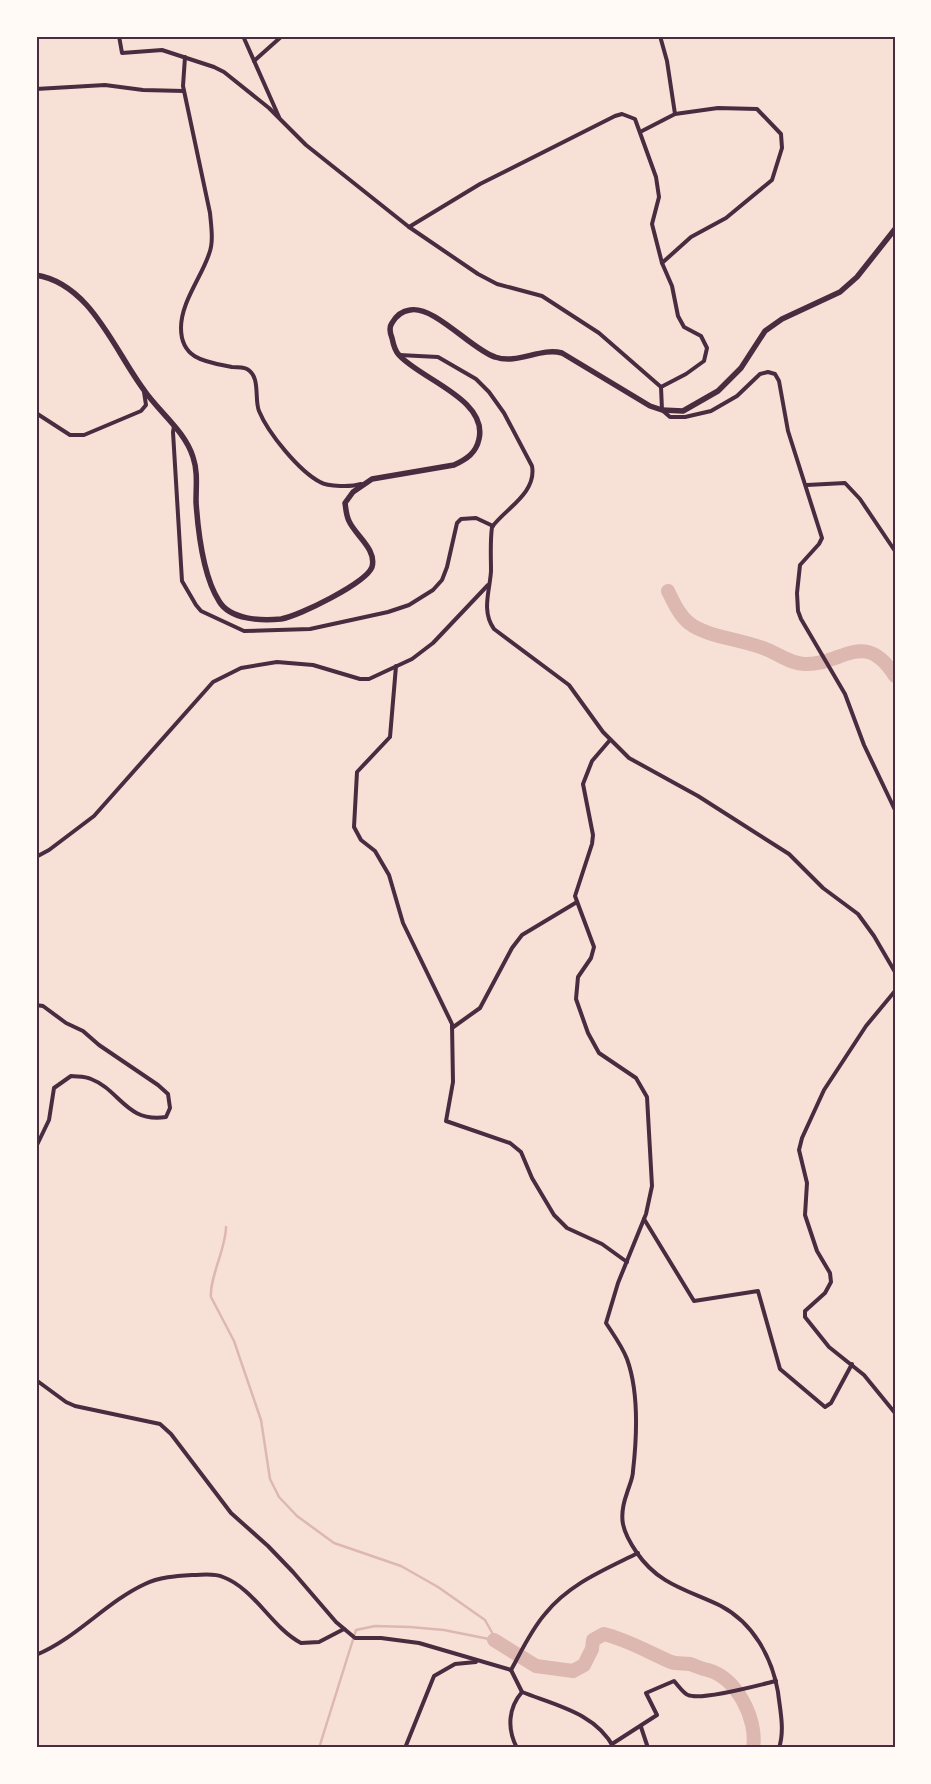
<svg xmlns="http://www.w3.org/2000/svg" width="931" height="1784" font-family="Roboto,sans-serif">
  <rect width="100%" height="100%" fill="#f7e1d7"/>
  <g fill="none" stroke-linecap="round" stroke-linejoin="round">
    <path stroke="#dcb8b0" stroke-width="2.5" d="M226 1227C226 1248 209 1279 211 1297L234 1341 261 1420 270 1479 279 1497 297 1516 334 1543 401 1566 438 1587 485 1620 495 1638 494 1640 444 1630 410 1627 375 1626 356 1630 319 1748"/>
    <g stroke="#dcb8b0" stroke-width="14">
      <path d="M668 591C674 603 679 615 689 623 706 637 746 640 768 650 780 655 790 663 804 664 842 666 864 627 895 676"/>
      <path d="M494 1640 536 1666 573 1671 584 1665 592 1649 593 1640 604 1634C628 1640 648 1652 671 1662 677 1664 684 1663 690 1664 696 1666 702 1669 708 1670 737 1678 758 1720 753 1748"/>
    </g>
    <g stroke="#4a2c40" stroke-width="4">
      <path d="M119 36 122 53 162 50 214 67 224 72 269 108 306 145 409 227 478 274 497 284 542 296 599 333 661 387 662 410 670 417H685L711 411 737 396 760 374 768 372 775 374 779 381 788 431 822 538 819 544 800 565 797 593 798 611 801 619 845 694 864 745 895 810"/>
      <path d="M243 36 279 117"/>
      <path d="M185 57 183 86 210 213C211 225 214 242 209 254 201 278 181 302 181 328 181 360 207 362 232 367 236 367 243 367 247 369 261 377 254 399 259 411 268 433 299 471 320 482 328 487 352 487 361 484"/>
      <path d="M254 61 282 36"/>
      <path d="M36 89 105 85 143 90 184 91"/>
      <path d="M642 131 675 114 667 61 660 36"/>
      <path d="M409 227 480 184 615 116 622 114 635 119 656 177 659 197 652 224 662 263 672 286 678 316 684 327 701 336 707 348 704 361 686 374 661 387"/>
      <path d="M662 263 691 237 726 218 772 180 782 148 781 134 757 109 718 108 675 114"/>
      <path d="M399 355 438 357 476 379 489 392 504 413 532 466C537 493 505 509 492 527 490 542 491 556 491 571 490 590 481 611 494 629L569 685 603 732 629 758 698 796 789 854 823 888 858 914 874 936 895 972"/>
      <path d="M36 413 70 435H84L141 411 146 405 144 392"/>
      <path d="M174 426 173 432 182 581 196 605 201 611 244 631 310 629 388 612 409 605 433 590 442 580 447 567 457 523 461 519 476 518 493 526"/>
      <path d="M807 485 845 483 860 499 895 551"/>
      <path d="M396 666 390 737 357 772 354 827 361 840 375 851 389 875 403 923 452 1024 453 1082 446 1121 510 1143 521 1152 532 1178 554 1215 567 1228 602 1244 627 1262"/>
      <path d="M610 740 592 761 583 784 593 835 592 844 575 896 594 947 591 958 578 977 576 999 588 1033 599 1053 636 1078 647 1097 652 1186 646 1214 618 1283 606 1323C613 1334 622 1346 627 1359 639 1392 637 1436 633 1471 633 1478 629 1486 627 1493 618 1518 622 1531 637 1553 659 1585 688 1590 721 1606 753 1623 772 1657 778 1692 780 1710 785 1730 779 1748"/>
      <path d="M36 857 49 850 94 816 213 682 241 668 277 662 313 665 360 679H369L412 659 433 643 488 585"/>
      <path d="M895 991 866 1026 824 1090 802 1138 799 1150 807 1183 805 1215 817 1251 830 1273 831 1282 825 1293 805 1311V1317L829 1347 864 1375 895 1413"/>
      <path d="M36 1005 43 1006 66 1023 83 1031 99 1045 158 1085 168 1094 170 1108 166 1117C126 1123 120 1090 91 1079 85 1076 77 1077 71 1076L54 1088 49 1120 36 1147"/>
      <path d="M452 1028 480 1008 512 948 522 935 577 902"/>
      <path d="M644 1219 694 1301 758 1291 780 1369 825 1407 831 1403 852 1364"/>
      <path d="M36 1380 66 1402 75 1406 160 1424 171 1434 231 1513 268 1546 293 1572 336 1622 355 1638H381L419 1643 511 1670"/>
      <path d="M36 1655C77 1638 106 1602 145 1584 159 1577 177 1576 193 1575 203 1575 214 1573 223 1577 255 1589 271 1627 301 1643L319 1642 344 1629"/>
      <path d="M511 1670C521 1652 531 1630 545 1614 569 1584 604 1570 638 1553"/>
      <path d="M511 1670 522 1692C555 1705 596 1713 614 1748"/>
      <path d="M641 1727 648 1748"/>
      <path d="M612 1744 657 1715 646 1693 674 1681C678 1685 683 1693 688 1695 701 1701 759 1685 776 1681"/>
      <path d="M405 1748 434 1676 455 1664 476 1662"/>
      <path d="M517 1748C507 1729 508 1708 522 1692"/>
    </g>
    <path stroke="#4a2c40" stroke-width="5.5" d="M36 275C91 284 114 350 144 390 159 412 185 431 193 457 198 472 196 486 196 502 198 531 203 576 219 601 230 620 262 621 281 619 299 616 366 583 372 567 377 549 355 535 349 521 346 515 346 509 345 503L353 492 372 479 454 465C467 459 476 453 479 439 488 399 420 379 399 355 395 351 393 343 392 338 390 333 389 327 392 323 396 316 402 311 410 310 434 305 472 350 495 357 518 365 540 347 562 353L650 406 662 410 683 411 718 391 741 368 765 331 782 319 840 292 857 277 895 229"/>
  </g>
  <rect width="931" height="1784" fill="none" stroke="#fffaf5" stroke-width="75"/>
  <rect x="38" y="38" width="856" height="1708" fill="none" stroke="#4a2c40" stroke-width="2"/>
</svg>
